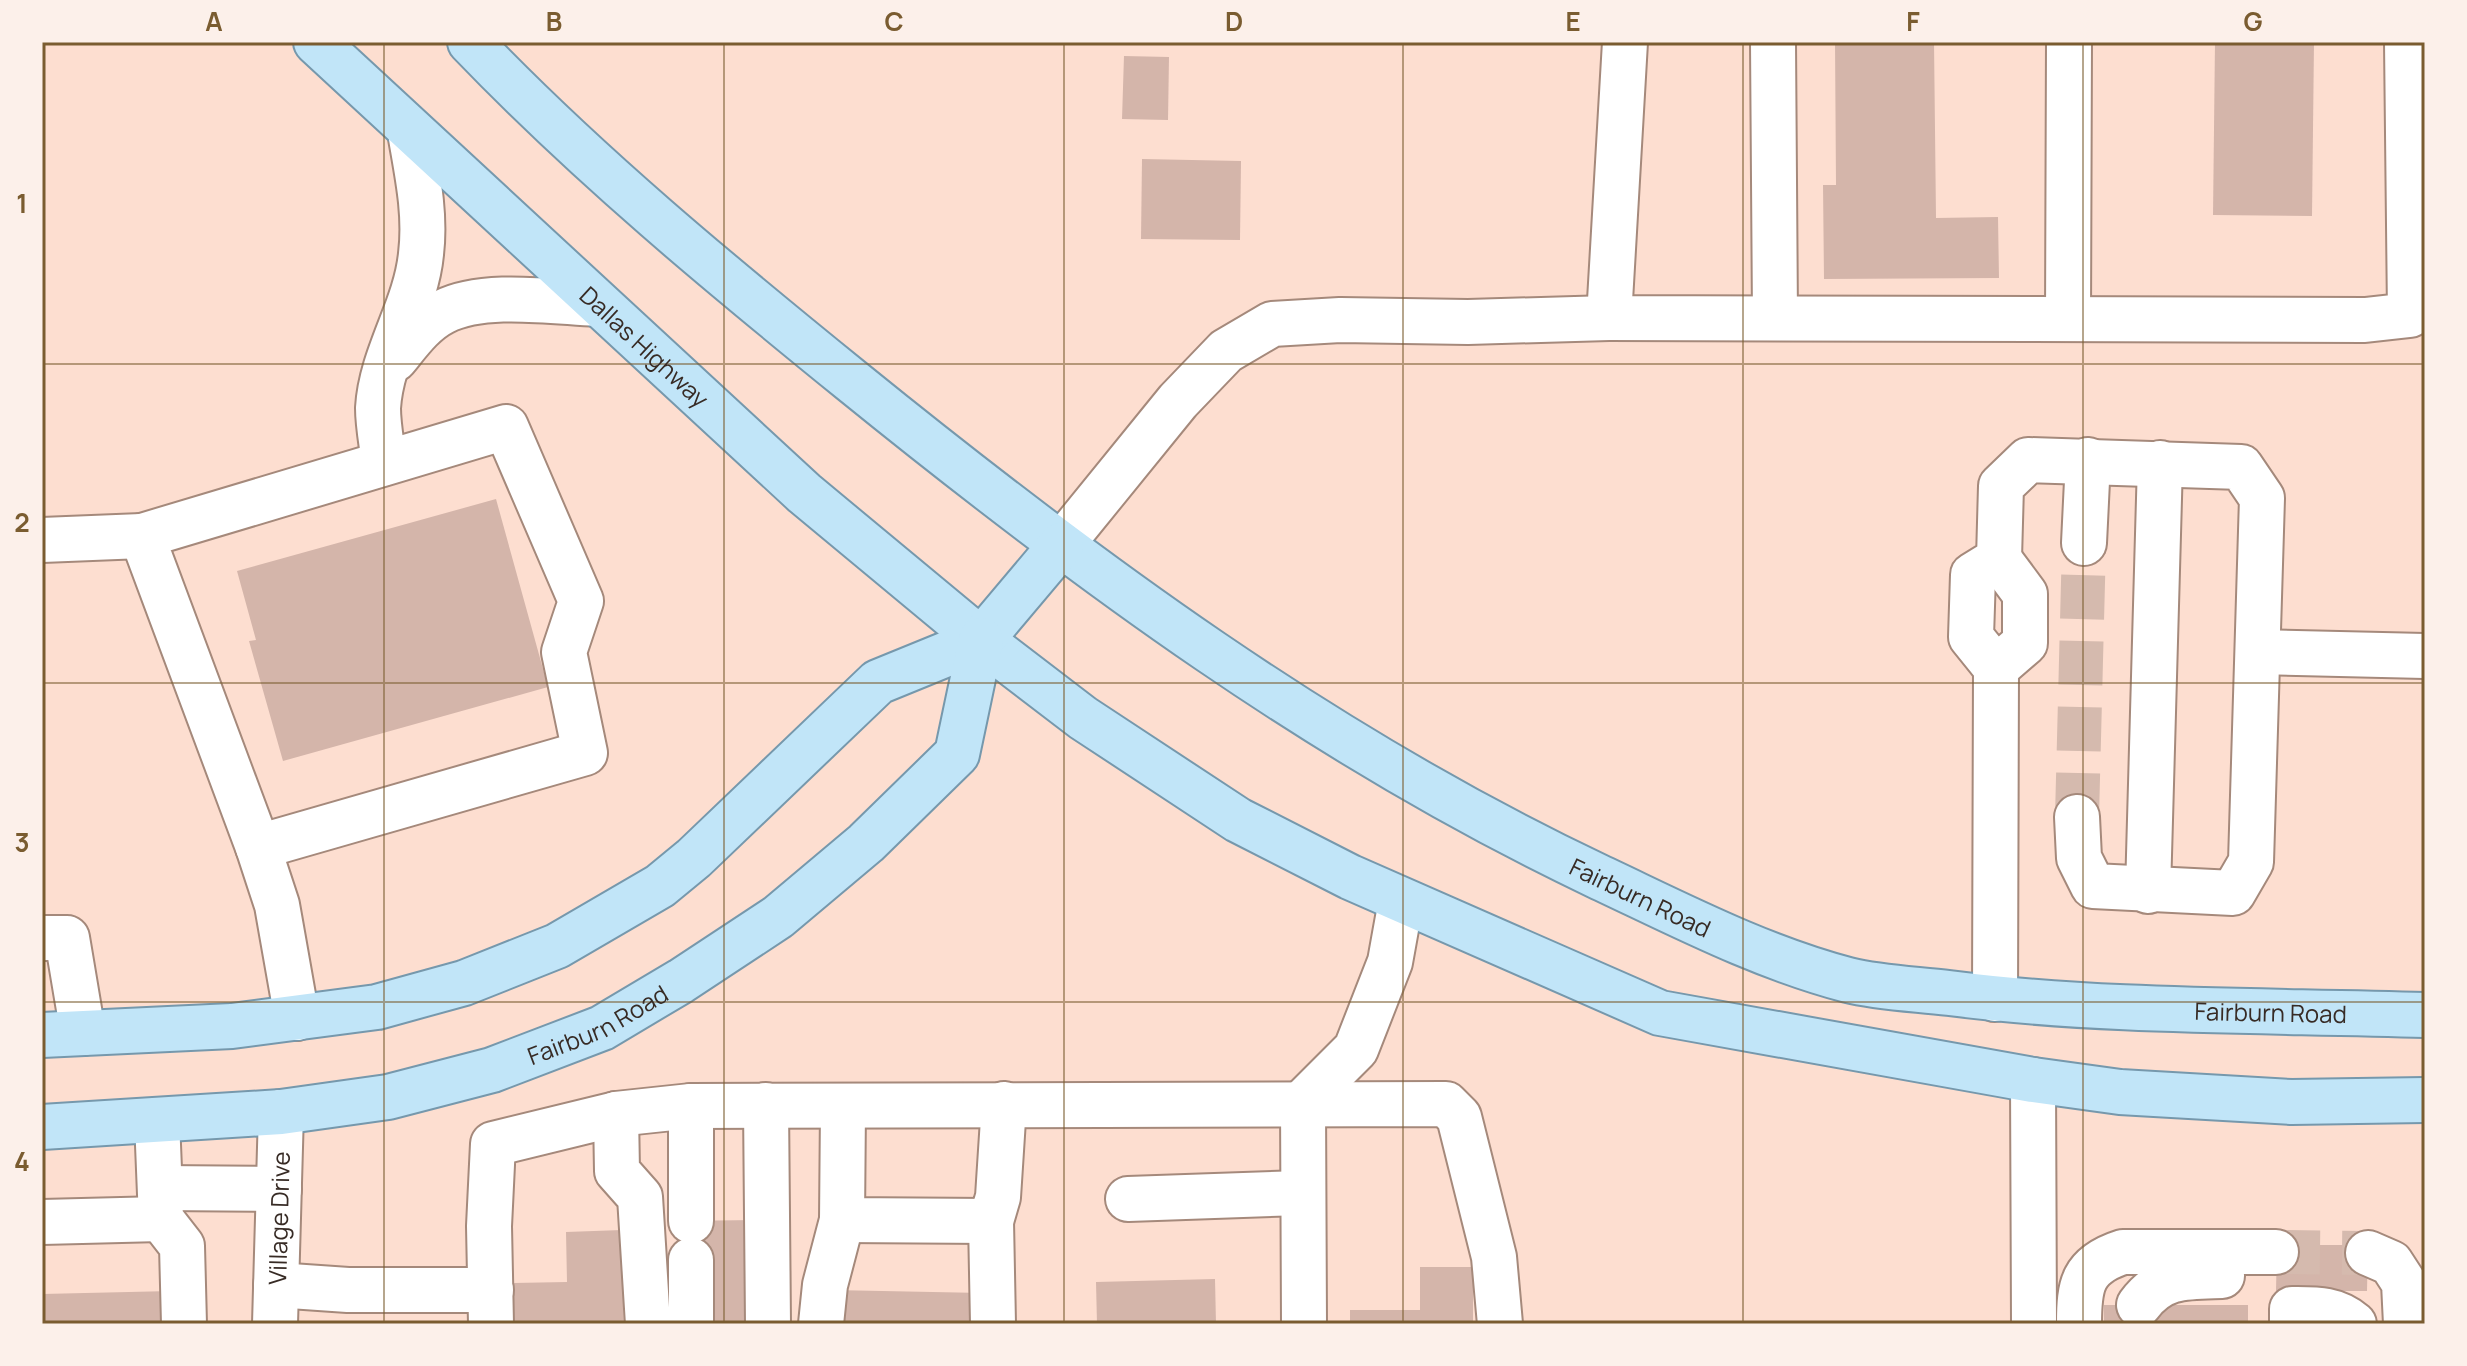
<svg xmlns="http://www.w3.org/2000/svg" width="2467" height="1366" font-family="Manrope,sans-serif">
  <rect width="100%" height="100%" fill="#fdded0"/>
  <g fill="#d4b5aa">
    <path d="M1835 42H1934L1936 218 1998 217 1999 278 1824 279 1823 185H1836Z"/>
    <path d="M2215 42H2314L2312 216 2213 215Z"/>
    <path d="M1124 56 1169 57 1168 120 1122 119Z"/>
    <path d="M1142 159 1241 161 1240 240 1141 239Z"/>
    <path d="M496 499 548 687 283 761 249 641 256 640 237 571Z"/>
    <path d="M755 1220 757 1324H700L680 1260 679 1221Z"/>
    <path d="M622 1230 624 1324H514L513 1283 567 1282 566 1232Z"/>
    <path d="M2277 1245H2368L2367 1291H2276Z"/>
    <path d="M1420 1267H1473V1324H1350V1310H1420Z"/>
    <path d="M1215 1279 1216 1324H1097L1096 1282Z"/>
    <path d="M832 1290 983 1293V1324H832Z"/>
    <path d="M172 1291V1324H42V1294Z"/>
    <rect x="2104" y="1305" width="144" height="19"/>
  </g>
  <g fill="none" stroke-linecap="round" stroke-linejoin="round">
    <g stroke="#d5baae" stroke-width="44" stroke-dasharray="44 22" stroke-linecap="butt">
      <path d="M2077 817 2084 543"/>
      <path d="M2276 1252 2368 1253"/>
    </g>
    <defs>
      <g id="minor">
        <path d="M1625 42 1609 318 2365 320 2410 315 2407 42"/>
        <path d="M1773 42 1775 318"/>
        <path d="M2068 319 2069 42"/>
        <path d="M395 359C409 342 423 322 443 312 483 291 553 302 596 304"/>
        <path d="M506 427 581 601 564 652 585 753 258 847 142 536Z"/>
        <path d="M384 463C382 445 378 426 378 408 381 355 416 307 421 254 426 213 417 173 410 132"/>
        <path d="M42 540 142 536"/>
        <path d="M2084 543 2088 460"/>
        <path d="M1061 545 1178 401 1226 351 1272 324 1340 320 1468 322 1609 318"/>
        <path d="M2258 652 2425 656"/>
        <path d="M1996 668 2025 643V594L1999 559"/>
        <path d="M258 847 277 905 297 1018"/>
        <path d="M2148 891 2160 463"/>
        <path d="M42 938H67L83 1033"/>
        <path d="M1995 999 1996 668 1971 637 1973 575 1999 559 2001 486 2028 460 2241 467 2262 498 2251 862 2233 893 2093 886 2079 858 2077 817"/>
        <path d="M2033 1080 2034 1324"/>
        <path d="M766 1105 768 1324"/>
        <path d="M691 1106V1221"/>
        <path d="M843 1108 842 1220 991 1221 998 1197 1004 1104"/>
        <path d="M616 1114 617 1171 640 1197 648 1324"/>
        <path d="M157 1120 161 1219 182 1246 184 1324"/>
        <path d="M160 1188 279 1189"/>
        <path d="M1128 1199 1301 1193"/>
        <path d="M991 1221 993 1324"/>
        <path d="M42 1222 161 1219"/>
        <path d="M2368 1253 2391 1263 2404 1283 2406 1324"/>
        <path d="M691 1260V1324"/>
        <path d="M276 1285 348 1290H491"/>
        <path d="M2139 1305C2161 1275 2186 1277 2222 1276"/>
        <path id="s1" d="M275 1324 281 1112"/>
        <path d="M491 1324 489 1226 493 1144 616 1114 691 1106 1446 1104 1459 1117 1494 1257 1500 1324"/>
        <path d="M821 1324 825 1285 842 1220"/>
        <path d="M1304 1324 1303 1102 1356 1049 1390 962 1401 901"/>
        <path d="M2079 1324C2079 1285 2082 1265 2123 1252H2276"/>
        <path d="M2292 1324V1309C2316 1309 2335 1308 2354 1324"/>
      </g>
      <g id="major">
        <path id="s2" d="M316 42 804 493 981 640 1083 718 1238 820 1350 877 1660 1013 2033 1080 2120 1092 2291 1102 2425 1100"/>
        <path id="s3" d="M470 42C588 165 720 274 852 381 1085 570 1325 747 1597 876 1678 914 1760 957 1848 980 1880 988 1916 989 1949 993 2106 1013 2267 1010 2425 1015"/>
        <path d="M42 1035 232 1026 377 1007 464 983 557 946 660 886 694 858 878 682 981 640 1061 545"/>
        <path id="s4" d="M42 1127 281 1112 388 1097 492 1070 602 1028 681 981 778 917 866 843 957 754 981 640"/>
      </g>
    </defs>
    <use href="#minor" stroke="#a5897b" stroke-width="48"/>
    <use href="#major" stroke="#7698ac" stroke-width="48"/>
    <use href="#minor" stroke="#fff" stroke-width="44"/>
    <use href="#major" stroke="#c1e5f8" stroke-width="44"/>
  </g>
  <path fill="none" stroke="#7a5c30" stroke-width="2" stroke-opacity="0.55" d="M384 42V1324M724 42V1324M1064 42V1324M1403 42V1324M1743 42V1324M2083 42V1324M42 364H2425M42 683H2425M42 1002H2425"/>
  <g text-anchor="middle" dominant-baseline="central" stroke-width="7" stroke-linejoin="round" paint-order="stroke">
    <g font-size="24" fill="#372b25" stroke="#fcf0ea">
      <text stroke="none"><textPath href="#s2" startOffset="448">Dallas Highway</textPath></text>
      <text stroke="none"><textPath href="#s3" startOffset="1456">Fairburn Road</textPath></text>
      <text stroke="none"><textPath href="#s3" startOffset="2104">Fairburn Road</textPath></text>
      <text stroke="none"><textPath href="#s4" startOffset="570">Fairburn Road</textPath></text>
      <text stroke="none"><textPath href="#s1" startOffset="106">Village Drive</textPath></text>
    </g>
  </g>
  <rect width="2467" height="1366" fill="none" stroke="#fcf0ea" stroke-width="88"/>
  <rect x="44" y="44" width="2379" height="1278" fill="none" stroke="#7a5c30" stroke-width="3"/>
  <g font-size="26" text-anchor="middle" font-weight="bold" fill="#7a5c30">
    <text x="214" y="31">A</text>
    <text x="554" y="31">B</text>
    <text x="894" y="31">C</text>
    <text x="1234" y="31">D</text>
    <text x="1573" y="31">E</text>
    <text x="1913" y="31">F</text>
    <text x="2253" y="31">G</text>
    <text x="22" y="213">1</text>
    <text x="22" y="532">2</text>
    <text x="22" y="852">3</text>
    <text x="22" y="1171">4</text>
  </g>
</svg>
